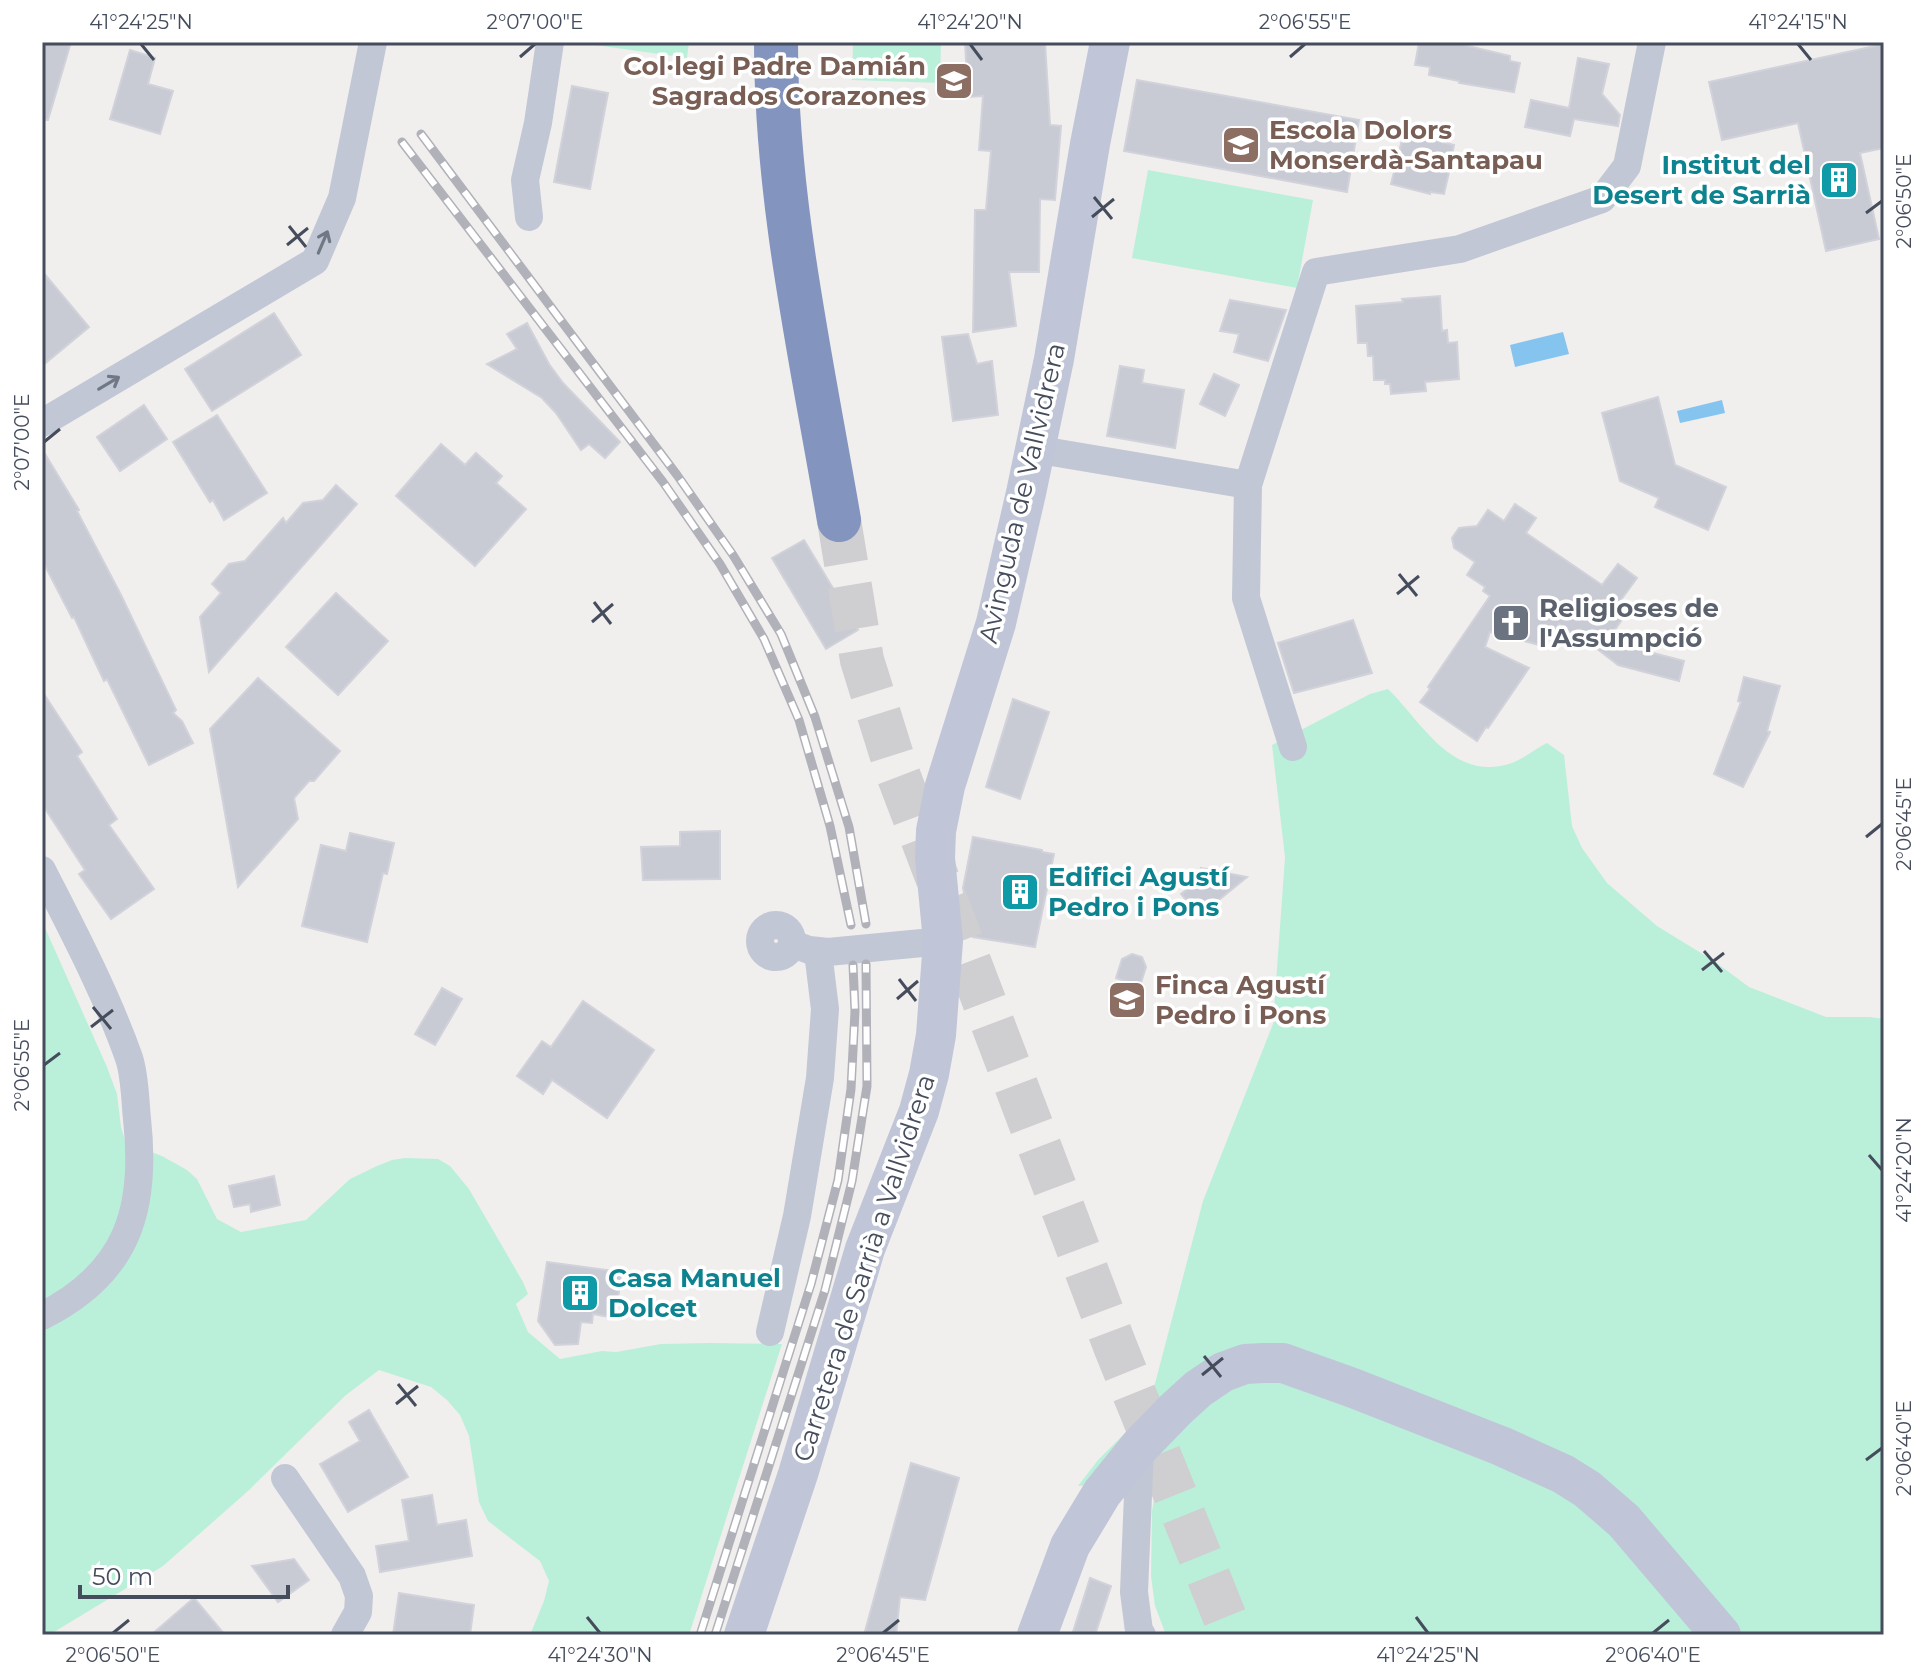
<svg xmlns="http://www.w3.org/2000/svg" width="1926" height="1677" font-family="Montserrat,sans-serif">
  <rect width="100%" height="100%" fill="#f1eeee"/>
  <g fill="#baf0da">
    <path d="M574 42H689L687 58Z"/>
    <path d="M853 42H941L940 83 852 80Z"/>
    <path d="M1148 170 1313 200 1297 288 1132 258Z"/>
    <path d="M1388 689C1422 722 1451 781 1509 764 1522 760 1535 749 1547 743L1564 755 1572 826 1582 848 1607 883 1657 926 1714 961 1749 987 1826 1017H1870L1884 1019V1635H1166L1155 1606 1151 1576 1152 1511 1157 1481 1078 1486 1098 1460 1148 1410 1203 1201 1273 1024 1285 857 1272 745 1370 694Z"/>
    <path d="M42 921 107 1067 117 1094 121 1127 126 1143 162 1156 187 1170 197 1179 217 1219 241 1232 306 1220 350 1179 377 1166 392 1160 405 1158 438 1159 450 1166 469 1189 523 1282 528 1294 516 1304 528 1332 560 1359 602 1351 616 1352 661 1344 710 1343 782 1344 689 1635H530L544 1601 549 1581 540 1561 488 1521 479 1502 469 1436 460 1415 447 1400 431 1387 379 1370 346 1395 248 1491 163 1566 49 1635H42Z"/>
  </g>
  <g fill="#85c4ef">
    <path d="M1563 332 1569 354 1515 367 1510 345Z"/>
    <path d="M1722 400 1725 413 1680 423 1677 411Z"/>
  </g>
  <g fill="#c9cbd4" stroke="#d1d2da" stroke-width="2">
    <path d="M42 42H71L48 120H42Z"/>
    <path d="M965 42H1045L1050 125 1061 126 1055 200 1040 199 1039 272H1009L1016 326 973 332 975 210H986L991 151 979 150 983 96 968 97Z"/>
    <path d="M1419 42H1452L1510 56V61L1520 63 1514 92 1459 83V81L1429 75 1430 67 1415 65Z"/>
    <path d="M1884 44V148L1860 153 1879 239 1826 251 1798 123 1722 140 1709 82Z"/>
    <path d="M130 50 155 58 148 84 173 91 160 134 110 119Z"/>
    <path d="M1578 58 1609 64 1602 94 1620 115 1618 126 1574 119 1570 136 1525 127 1531 100 1569 108Z"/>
    <path d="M1137 80 1359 120 1347 192 1124 151Z"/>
    <path d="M572 86 608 93 590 189 554 182Z"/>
    <path d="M1403 136 1417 138 1418 136 1454 145 1451 159H1452L1444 194 1430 192V194L1391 184Z"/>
    <path d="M42 271 89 327 42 366Z"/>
    <path d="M1440 296 1442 331 1447 330 1448 343 1457 342 1459 379 1425 382 1426 391 1391 394 1390 384H1385V380H1374L1373 356H1368L1367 343H1358L1356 306 1403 302 1402 299Z"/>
    <path d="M1230 300 1286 310 1268 361 1234 352 1239 334 1220 331Z"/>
    <path d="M274 313 301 355 212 411 185 369Z"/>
    <path d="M527 323 549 364 563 383 620 442 605 458 589 444 581 450 556 413 542 398 487 364 517 349 507 334Z"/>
    <path d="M968 334 977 364 992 361 998 415 953 421 942 337Z"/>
    <path d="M1120 366 1144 370 1142 383 1184 390 1175 448 1107 436Z"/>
    <path d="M1214 374 1239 385 1225 416 1200 404Z"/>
    <path d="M1658 397 1675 465 1726 487 1708 530 1655 507 1659 498 1620 481 1602 413Z"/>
    <path d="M144 405 167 439 120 471 97 437Z"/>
    <path d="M217 415 267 493 224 520 213 500 210 502 173 442Z"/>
    <path d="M441 444 465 465 476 453 502 476 496 483 526 509 475 566 396 496Z"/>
    <path d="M42 449 79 510 77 511 121 595 176 710 173 713 182 721 193 743 149 765 107 679 104 681 74 617 72 618 42 560Z"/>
    <path d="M336 485 357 504 209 672 200 617 221 593 212 584 229 564 245 561 283 518 286 523 303 503 323 500Z"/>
    <path d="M1515 504 1536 518 1526 533 1602 585 1618 564 1637 578 1618 604 1628 611 1607 641 1684 661 1679 681 1618 665 1587 641 1585 644 1559 624 1543 646 1490 632 1485 647 1529 668 1488 728 1486 727 1477 741 1420 702 1430 689 1428 687 1490 596 1483 591 1485 587 1467 575 1475 562 1454 548 1452 538 1459 528 1477 526 1488 510 1504 521Z"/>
    <path d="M804 540 858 630 826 649 772 558Z"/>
    <path d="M336 593 388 641 338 695 286 647Z"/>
    <path d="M1353 620 1372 673 1294 693 1278 643Z"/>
    <path d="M1744 677 1780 686 1767 731 1770 732 1743 787 1714 774 1741 702 1738 701Z"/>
    <path d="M258 678 340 751 314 781H309L294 798 298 819 238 887 210 729Z"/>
    <path d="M42 691 82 752 77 756 117 819 109 825 154 889 111 919 79 874 85 870 42 804Z"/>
    <path d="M1013 699 1049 712 1020 799 986 787Z"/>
    <path d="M720 831V879L643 880 641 847 680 846V832Z"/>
    <path d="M350 833 394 843 387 874 383 873 367 942 302 926 321 845 346 851Z"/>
    <path d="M973 837 1042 850V852L1054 854 1035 947 973 937 963 888Z"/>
    <path d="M1201 868 1247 877 1199 916 1181 894 1195 883Z"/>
    <path d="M1132 954 1142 957 1146 967 1140 986 1116 978 1122 959Z"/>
    <path d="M442 988 462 999 435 1045 415 1034Z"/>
    <path d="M583 1001 654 1050 607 1118 552 1080 543 1094 517 1076 542 1041 551 1047Z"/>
    <path d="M274 1176 280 1205 251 1212 250 1204 234 1207 229 1186Z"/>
    <path d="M547 1262 622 1272 615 1318 593 1314 592 1323 581 1322 578 1344 555 1345 538 1321Z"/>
    <path d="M369 1410 408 1477 348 1512 320 1464 360 1441 349 1422Z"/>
    <path d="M911 1463 959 1478 925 1600 900 1597 896 1635H864Z"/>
    <path d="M432 1495 437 1525 466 1520 472 1556 380 1572 376 1546 409 1541 402 1500Z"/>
    <path d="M294 1559 309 1580 278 1602 252 1566Z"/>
    <path d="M1090 1578 1111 1586 1095 1635H1072Z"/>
    <path d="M399 1593 474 1605 470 1635H393Z"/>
    <path d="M194 1598 225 1635H151Z"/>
  </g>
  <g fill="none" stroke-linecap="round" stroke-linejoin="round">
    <path stroke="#cfced1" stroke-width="44" stroke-dasharray="44 22" stroke-linecap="butt" d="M839 520 862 660 896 769 1115 1346 1232 1635"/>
    <g stroke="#c1c7d4" stroke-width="28">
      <path d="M529 217 525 180 538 123 550 42"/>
      <path d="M42 423 315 261 342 198 373 42"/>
      <path d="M1034 449 1248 485"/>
      <path d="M1293 747 1246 598 1248 485 1316 272 1460 249 1602 199 1627 166 1652 42"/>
      <path d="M42 870C73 931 106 993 129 1058 135 1076 135 1099 137 1119 147 1209 128 1273 42 1316"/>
      <circle cx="776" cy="941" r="16"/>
      <path d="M793 944 809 950 828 952 943 941"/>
      <path d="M770 1332 797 1216 820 1078 825 1009 818 952"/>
      <path d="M1140 1446 1134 1592 1139 1631 1142 1635"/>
      <path d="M285 1478 352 1576 359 1596 358 1612 345 1635"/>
    </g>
    <g stroke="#c0c6d8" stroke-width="40">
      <path d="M744 1635 798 1474 865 1249 919 1111 929 1074 936 1035 943 941 935 858 936 831 945 786 996 623 1026 493 1054 359 1090 144 1110 42"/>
      <path d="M1037 1635 1070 1546 1102 1493 1140 1446 1176 1409 1198 1389 1223 1372 1245 1364 1263 1363H1283L1353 1388 1501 1446 1563 1474 1587 1489 1624 1521 1721 1635"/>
    </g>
    <path stroke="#8394bf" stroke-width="44" d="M776 42C776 203 812 361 839 520"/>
    <defs>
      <g id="rail">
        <path d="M421 134 677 475 733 555 781 634 815 717 849 827 866 924"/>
        <path d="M402 142 663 482 720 564 764 639 799 720 830 826 851 925"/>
        <path d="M700 1635 811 1284 838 1180 851 1089 855 1011 853 965"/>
        <path d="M715 1635 825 1290 852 1181 867 1086 866 964"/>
      </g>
    </defs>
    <use href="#rail" stroke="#b0b1b9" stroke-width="9"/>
    <use href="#rail" stroke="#fff" stroke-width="6" stroke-dasharray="18" stroke-linecap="butt"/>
  </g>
  <defs><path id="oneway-shaft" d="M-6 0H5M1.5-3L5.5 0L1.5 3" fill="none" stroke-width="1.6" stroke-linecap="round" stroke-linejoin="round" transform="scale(2)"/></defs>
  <g stroke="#707886">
    <use href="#oneway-shaft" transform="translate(323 242) rotate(-67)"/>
    <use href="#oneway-shaft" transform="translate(109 383) rotate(-31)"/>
  </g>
  <path fill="none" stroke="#454d5c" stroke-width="3" d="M141 44 154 60M970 44 982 60M1798 44 1811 60M520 57 535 44M1290 57 1305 44M1094 197 1112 219M1866 213 1882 201M1092 217 1114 199M289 226 306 247M287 245 308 228M44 442 60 429M1399 574 1417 596M1397 594 1419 576M594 602 611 624M592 622 613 604M1866 837 1882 824M1704 951 1722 972M1702 970 1724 953M899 979 916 1001M897 999 918 981M93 1007 111 1029M91 1027 113 1010M44 1065 60 1053M1869 1155 1882 1170M1204 1356 1221 1377M1202 1375 1223 1358M398 1384 416 1406M396 1404 418 1386M1866 1460 1882 1448M587 1617 600 1633M1416 1617 1428 1633M113 1633 129 1620M883 1633 899 1620M1653 1633 1669 1620"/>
  <defs>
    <symbol id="school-square" viewBox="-11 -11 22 22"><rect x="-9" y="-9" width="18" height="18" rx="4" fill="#8d6e63" stroke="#fff"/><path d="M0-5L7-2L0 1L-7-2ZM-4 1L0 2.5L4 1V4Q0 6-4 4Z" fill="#fff"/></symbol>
    <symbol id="building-square" viewBox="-11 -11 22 22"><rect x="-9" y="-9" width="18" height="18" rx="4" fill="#0f9aa8" stroke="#fff"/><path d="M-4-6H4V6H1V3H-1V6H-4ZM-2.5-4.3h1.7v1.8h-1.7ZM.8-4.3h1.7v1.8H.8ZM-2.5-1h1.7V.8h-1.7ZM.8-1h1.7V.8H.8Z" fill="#fff"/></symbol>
    <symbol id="church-square" viewBox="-11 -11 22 22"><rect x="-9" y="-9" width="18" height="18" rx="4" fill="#6b7280" stroke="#fff"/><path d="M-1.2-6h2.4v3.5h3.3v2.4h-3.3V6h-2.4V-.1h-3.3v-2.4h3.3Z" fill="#fff"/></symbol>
    <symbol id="university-square" viewBox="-11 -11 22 22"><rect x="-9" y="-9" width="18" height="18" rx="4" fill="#8d6e63" stroke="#fff"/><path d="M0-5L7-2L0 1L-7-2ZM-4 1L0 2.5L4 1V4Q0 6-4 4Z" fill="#fff"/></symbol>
  </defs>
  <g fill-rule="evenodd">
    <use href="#school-square" x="932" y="59" width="44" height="44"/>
    <use href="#school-square" x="1219" y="123" width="44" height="44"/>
    <use href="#building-square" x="1817" y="158" width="44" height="44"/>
    <use href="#church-square" x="1489" y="601" width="44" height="44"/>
    <use href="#building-square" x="998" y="870" width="44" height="44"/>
    <use href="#university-square" x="1105" y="978" width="44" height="44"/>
    <use href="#building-square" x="558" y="1271" width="44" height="44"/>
  </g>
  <g text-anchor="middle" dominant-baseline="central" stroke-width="7" stroke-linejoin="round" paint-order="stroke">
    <g font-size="26" font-weight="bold" fill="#785e54" stroke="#fff" text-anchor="start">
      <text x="926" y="66" text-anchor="end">Col·legi Padre Damián<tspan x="926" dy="30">Sagrados Corazones</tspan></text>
      <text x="1269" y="130">Escola Dolors<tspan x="1269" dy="30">Monserdà-Santapau</tspan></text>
      <text x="1155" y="985">Finca Agustí<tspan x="1155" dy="30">Pedro i Pons</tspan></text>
    </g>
    <g font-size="26" font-weight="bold" fill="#0d838f" stroke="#fff" text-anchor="start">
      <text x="1811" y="165" text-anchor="end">Institut del<tspan x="1811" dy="30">Desert de Sarrià</tspan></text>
      <text x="1048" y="877">Edifici Agustí<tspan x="1048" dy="30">Pedro i Pons</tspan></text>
      <text x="608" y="1278">Casa Manuel<tspan x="608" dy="30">Dolcet</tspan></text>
    </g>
    <g font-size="26" fill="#454d5c" stroke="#fff">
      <text transform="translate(1022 493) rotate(-77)">Avinguda de Vallvidrera</text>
      <text transform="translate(864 1268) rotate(-72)">Carretera de Sarrià a Vallvidrera</text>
    </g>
    <g font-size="26" font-weight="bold" fill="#5b616d" stroke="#fff" text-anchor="start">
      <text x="1539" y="608">Religioses de<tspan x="1539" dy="30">l'Assumpció</tspan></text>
    </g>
  </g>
  <rect width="1926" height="1677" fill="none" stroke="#ffffff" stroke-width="88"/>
  <path d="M80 1585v12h208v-12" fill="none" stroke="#454d5c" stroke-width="4"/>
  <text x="92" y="1585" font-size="24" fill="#454d5c" stroke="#ffffff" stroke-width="6" paint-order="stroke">50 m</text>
  <rect x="44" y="44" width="1838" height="1589" fill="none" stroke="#454d5c" stroke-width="3"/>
  <g font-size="20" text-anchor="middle" fill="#454d5c">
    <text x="141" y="29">41°24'25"N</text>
    <text x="535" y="29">2°07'00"E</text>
    <text x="970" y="29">41°24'20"N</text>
    <text x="1305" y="29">2°06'55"E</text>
    <text x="1798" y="29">41°24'15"N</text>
    <text transform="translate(1904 201) rotate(-90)" y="7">2°06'50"E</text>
    <text transform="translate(22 442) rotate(-90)" y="7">2°07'00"E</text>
    <text transform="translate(1904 824) rotate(-90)" y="7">2°06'45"E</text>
    <text transform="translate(22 1065) rotate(-90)" y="7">2°06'55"E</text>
    <text transform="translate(1904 1170) rotate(-90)" y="7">41°24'20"N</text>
    <text transform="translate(1904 1448) rotate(-90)" y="7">2°06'40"E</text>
    <text x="113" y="1662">2°06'50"E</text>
    <text x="600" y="1662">41°24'30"N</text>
    <text x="883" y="1662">2°06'45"E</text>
    <text x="1428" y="1662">41°24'25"N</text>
    <text x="1653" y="1662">2°06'40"E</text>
  </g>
</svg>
